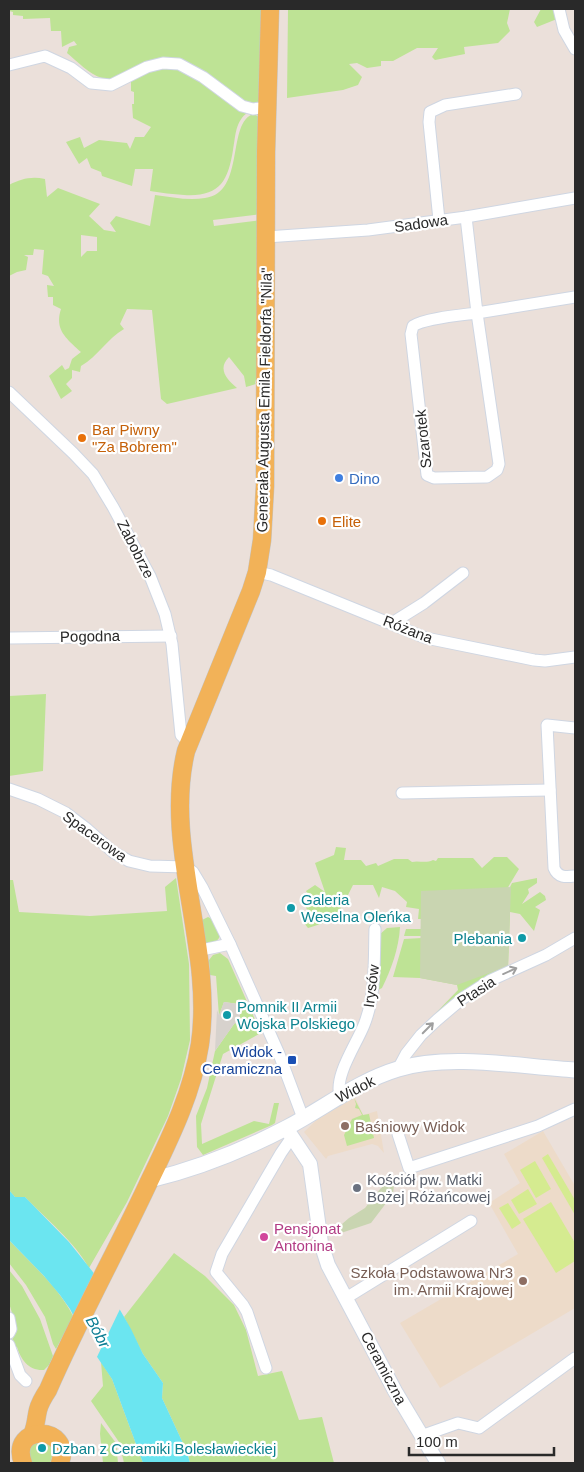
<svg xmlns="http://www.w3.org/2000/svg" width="584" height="1472" font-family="Arial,sans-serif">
  <rect width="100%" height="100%" fill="#ebe0da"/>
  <g fill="#eddbc9">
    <path d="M355 1097 363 1115 377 1111 384 1153 378 1146 372 1144 328 1156 326 1159 304 1132 321 1116Z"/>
    <path d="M543 1131 575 1186V1308L440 1388 400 1323 518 1254 489 1203 520 1183 504 1154Z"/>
  </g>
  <g fill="#bee395" fill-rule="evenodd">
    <path d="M9 9H264L259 102 250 105 187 63C169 67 119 84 102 78 89 74 78 62 67 53L69 47 77 45 74 41 62 47 61 31H51L50 18 23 19V16L13 15V12L9 11Z"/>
    <path d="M288 9H510L507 23 510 31 498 43 464 47 465 54 435 60 432 57 438 48H417L393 61H381V66L367 68 357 63 349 64 362 77 358 85 343 90 287 98Z"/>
    <path d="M541 9H554L557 19 537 27 534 22Z"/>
    <path d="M160 66 184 70 248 112C235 122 236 134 233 150 228 182 219 197 184 195 173 194 161 193 150 191L153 169H135L132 186 102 176 101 172 91 168 87 158 79 164 66 142 80 137 84 148 99 140 127 143 130 149 135 137H144L151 127 133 118 132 104H134V92L131 91V77Z"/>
    <path d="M254 114 259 117 261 214 213 220 214 226 261 220 257 376 255 383 256 384 246 387 244 376 229 357C217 369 227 380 237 388L167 404 161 399 152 310 127 309 120 324 124 329C107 339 98 356 81 366L80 372 72 370V378L66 384 72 391 61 399 49 376 62 365 65 370 69 368 72 359 81 352C67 339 54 330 61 309L53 305V297H48L47 285 54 286 48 276 42 274 44 250 34 249 33 255H24L28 257 26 270 17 272 9 276V185C21 179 31 176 45 179L47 197 58 188 100 204 89 216 104 230 116 232 110 223 116 216 150 226 155 195C171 197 189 201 205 198 246 193 226 121 254 114ZM81 235 97 237V251H87L81 257Z"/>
    <path d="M46 694 43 771 9 776V696Z"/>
    <path d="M336 847 346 848 344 860H361L366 866 376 863 378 866 394 859H408L412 862C419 860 425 864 433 860L436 861 438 858H473L482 868 494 857H507L519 869 504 894 423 936H404L406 929H421L423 919H418L419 909 406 907 407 902 395 891 382 887 379 898 373 885H353L347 897 339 901 343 917 308 928 304 923 312 917 303 903 310 898 306 891 315 885 325 892 315 863 334 855Z"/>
    <path d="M176 878 189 964 190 1040 181 1079 168 1116 127 1202 89 1268C74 1241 46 1219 25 1197H15L9 1190V880H13L19 912 90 916 167 911 165 887Z"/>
    <path d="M537 878V883L528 889 529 893 522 904 540 892 545 896 546 900 535 907 540 910 534 931 520 914 510 912 508 969 428 1021 458 990 457 985 420 978 393 977 404 939 422 938 507 893 512 883Z"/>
    <path d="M208 917 212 919 220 935C218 943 211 945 204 942L200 921Z"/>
    <path d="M400 927C399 948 391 970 382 988L378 990 379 935 387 928Z"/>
    <path d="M220 953 228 959 261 1033 223 1054 201 1124 202 1144 254 1121 269 1124 274 1103H279L275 1123 272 1125 203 1155 197 1147 196 1116 207 1088 215 1051 234 1024 238 1004 224 1002 219 1016 216 976 210 975 209 960 213 955Z"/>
    <path d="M354 1098 363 1115 369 1114 374 1138 347 1146 344 1135 352 1119 362 1115 359 1109 355 1108 356 1104Z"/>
    <path d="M9 1240C31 1264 58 1286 73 1316L56 1349 53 1344 45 1317 26 1285 9 1263Z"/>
    <path d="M174 1253 205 1276 234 1305 246 1330 258 1376 282 1371 299 1420 322 1417 334 1463H190L187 1452 162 1398 163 1383 143 1354 124 1317Z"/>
    <path d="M9 1270 22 1286 40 1319 53 1356 49 1365 44 1370C29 1371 21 1360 17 1347H14L12 1341 16 1326 9 1303Z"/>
    <path d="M101 1362 112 1379 143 1463H124L119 1442 91 1401 103 1386Z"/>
    <path d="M101 1423 116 1443 118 1463H103L100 1434Z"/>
    <path d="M47 1442 54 1451 50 1463H32L28 1453 33 1443Z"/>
  </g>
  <g fill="#c9d5b1">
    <path d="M511 887 508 966 457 985 420 978 421 891Z"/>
    <path d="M395 1176 393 1194 371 1223 341 1233 335 1230 349 1218 365 1208 381 1188Z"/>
  </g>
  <g fill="#d5eb90">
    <path d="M548 1154 575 1200V1215L542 1158Z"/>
    <path d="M535 1161 551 1189 536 1198 520 1170Z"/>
    <path d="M528 1189 537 1204 519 1214 511 1200Z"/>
    <path d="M551 1202 575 1243V1261L556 1273 523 1219Z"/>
    <path d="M508 1203 521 1223 512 1229 499 1208Z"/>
  </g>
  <path fill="#d7d2cd" d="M224 1002 238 1004 240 1010V1022L234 1024 215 1051 217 1010 219 1015Z"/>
  <path fill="#6be5f0" d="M9 1190 15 1197H25L69 1242 112 1296 131 1329 143 1354 163 1383 162 1398 187 1452 190 1463H143L112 1379 87 1342 70 1309 60 1295 44 1276 9 1240Z"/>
  <path fill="#ebe0da" d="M95 1271 114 1295 121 1307 96 1359 85 1343 72 1318Z"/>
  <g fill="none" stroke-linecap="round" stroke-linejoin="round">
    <defs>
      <g id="minor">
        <path d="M559 9 564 30 575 49"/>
        <path d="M9 65 45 56 71 68 91 83 111 85 147 67 163 63 179 64 203 77 242 106 253 109 267 107"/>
        <path d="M466 217 477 313 499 464 497 470 487 477 434 478 427 475 411 334 413 326C425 318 462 315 477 313L575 297"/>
        <path d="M439 220 429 122 430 112 445 105 516 94"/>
        <path d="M266 237 368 230 466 217 575 198"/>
        <path d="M9 392 73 453 93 474 113 507 150 576 165 614 172 644 181 735 184 738 190 740"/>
        <path d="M257 572 271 575 426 638 534 660 545 661 575 657"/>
        <path d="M392 623 424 603 463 573"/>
        <path d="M9 638 171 636"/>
        <path d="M575 728 547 725 554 868C558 878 566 877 575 876"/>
        <path d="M9 789 38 799 66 813 87 829 113 852 129 861 150 866 186 867 193 872 202 887 230 944 279 1054 303 1118"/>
        <path d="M402 793 550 790"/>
        <path d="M197 951 230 944"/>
        <path d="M398 1069 406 1054 421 1035 437 1020 463 998 491 980 546 955 575 938"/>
        <path d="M340 1096C334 1076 356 1045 364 1025 376 995 374 961 375 929"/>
        <path d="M398 1134 409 1168 538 1126 575 1109"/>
        <path d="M346 1298 471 1221"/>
        <path d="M9 1318 11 1329 9 1333"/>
        <path d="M9 1345 20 1375 26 1381"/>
        <path d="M266 1368 247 1312 243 1305 216 1272 222 1254 281 1153 292 1137"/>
        <path d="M421 1436 458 1423 479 1428 575 1358"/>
      </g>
      <path id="tertiary" d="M286 1128 310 1164 321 1243 328 1265 395 1391 438 1463"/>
      <path id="secondary" d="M150 1180C196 1169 246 1149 288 1127 324 1108 358 1081 398 1069 450 1053 522 1067 575 1070"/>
      <g id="primary">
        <path d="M32 1435C36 1427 36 1418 38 1410 40 1402 44 1396 48 1390 78 1321 115 1254 147 1186 169 1140 192 1095 200 1044 214 948 163 846 186 751L251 591 257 572 262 540 265 486 266 152 270 9"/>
        <path d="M23 1463C8 1423 74 1425 60 1463"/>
      </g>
    </defs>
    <use href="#minor" stroke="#cfd6e2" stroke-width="13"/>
    <use href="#tertiary" stroke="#cfd6e2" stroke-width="16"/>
    <use href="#secondary" stroke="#cfd6e2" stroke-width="17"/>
    <use href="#primary" stroke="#c3c3c3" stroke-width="19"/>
    <use href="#minor" stroke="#fff" stroke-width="11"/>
    <use href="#tertiary" stroke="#fff" stroke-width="14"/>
    <use href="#secondary" stroke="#fff" stroke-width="15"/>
    <use href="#primary" stroke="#f2b258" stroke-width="18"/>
  </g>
  <defs><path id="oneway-shaft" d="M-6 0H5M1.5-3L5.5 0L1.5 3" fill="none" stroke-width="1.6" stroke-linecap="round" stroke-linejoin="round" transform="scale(1.25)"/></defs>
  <g stroke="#9f9f9f">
    <use href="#oneway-shaft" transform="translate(510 971) rotate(-24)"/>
    <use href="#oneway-shaft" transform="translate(428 1028) rotate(-45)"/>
  </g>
  <g fill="#e8710a" stroke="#fff" stroke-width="2">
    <circle cx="82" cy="438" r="5"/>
    <circle cx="322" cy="521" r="5"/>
  </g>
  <circle fill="#3f7fe0" stroke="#fff" stroke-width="2" cx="339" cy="478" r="5"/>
  <g fill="#0f9aa8" stroke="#fff" stroke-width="2">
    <circle cx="291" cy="908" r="5"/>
    <circle cx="522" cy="938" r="5"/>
    <circle cx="227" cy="1015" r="5"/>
    <circle cx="42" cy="1448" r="5"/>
  </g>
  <rect fill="#1a4fb4" stroke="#fff" stroke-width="2" x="287" y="1055" width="10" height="10" rx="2.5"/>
  <g fill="#8d6e63" stroke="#fff" stroke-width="2">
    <circle cx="345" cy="1126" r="5"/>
    <circle cx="523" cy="1281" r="5"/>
  </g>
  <circle fill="#6b7280" stroke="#fff" stroke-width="2" cx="357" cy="1188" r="5"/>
  <circle fill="#d1479c" stroke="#fff" stroke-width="2" cx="264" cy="1237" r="5"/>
  <g text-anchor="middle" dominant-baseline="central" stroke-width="4.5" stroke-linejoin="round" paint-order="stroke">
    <g font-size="15" fill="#292929" stroke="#fff">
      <text transform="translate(421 223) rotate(-8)">Sadowa</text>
      <text transform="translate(264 400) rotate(-89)">Generała Augusta Emila Fieldorfa "Nila"</text>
      <text transform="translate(423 439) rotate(-96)">Szarotek</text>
      <text transform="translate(136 549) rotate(63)">Zabobrze</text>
      <text transform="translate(408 629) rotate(21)">Różana</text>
      <text transform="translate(90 636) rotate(-1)">Pogodna</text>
      <text transform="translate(95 836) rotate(36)">Spacerowa</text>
      <text transform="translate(371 986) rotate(-83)">Irysów</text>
      <text transform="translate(476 991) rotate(-33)">Ptasia</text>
      <text transform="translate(355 1089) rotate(-27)">Widok</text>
      <text transform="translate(384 1368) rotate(62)">Ceramiczna</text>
    </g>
    <g font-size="15" fill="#c56008" stroke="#fff" text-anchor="start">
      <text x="92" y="429">Bar Piwny<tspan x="92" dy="17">"Za Bobrem"</tspan></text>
      <text x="332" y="521">Elite</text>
    </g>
    <g font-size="15" fill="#366cbe" stroke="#fff" text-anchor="start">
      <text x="349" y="478">Dino</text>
    </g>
    <g font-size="15" fill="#0d838f" stroke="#fff" text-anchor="start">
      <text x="301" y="899">Galeria<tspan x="301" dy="17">Weselna Oleńka</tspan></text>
      <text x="512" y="938" text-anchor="end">Plebania</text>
      <text x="237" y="1006">Pomnik II Armii<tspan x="237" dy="17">Wojska Polskiego</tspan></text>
      <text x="52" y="1448">Dzban z Ceramiki Bolesławieckiej</text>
    </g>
    <g font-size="15" fill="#164399" stroke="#fff" text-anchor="end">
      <text x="282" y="1051">Widok -<tspan x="282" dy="17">Ceramiczna</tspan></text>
    </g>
    <g font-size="15" fill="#785e54" stroke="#fff" text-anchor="start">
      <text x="355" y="1126">Baśniowy Widok</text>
      <text x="513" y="1272" text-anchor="end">Szkoła Podstawowa Nr3<tspan x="513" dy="17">im. Armii Krajowej</tspan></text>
    </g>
    <g font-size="15" fill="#5b616d" stroke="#fff" text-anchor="start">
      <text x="367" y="1179">Kościół pw. Matki<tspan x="367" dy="17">Bożej Różańcowej</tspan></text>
    </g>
    <g font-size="15" fill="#b23c85" stroke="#fff" text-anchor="start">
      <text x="274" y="1228">Pensjonat<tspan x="274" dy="17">Antonina</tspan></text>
    </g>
    <g font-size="16" font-style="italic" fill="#0c7d93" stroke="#fff">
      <text transform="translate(98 1332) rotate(62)">Bóbr</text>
    </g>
  </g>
  <rect width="584" height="1472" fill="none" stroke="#292929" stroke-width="20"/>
  <path d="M409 1447v8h145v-8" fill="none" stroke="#292929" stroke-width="2.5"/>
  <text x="416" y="1447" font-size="15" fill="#292929" stroke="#ffffff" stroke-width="4" paint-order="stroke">100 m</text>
</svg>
